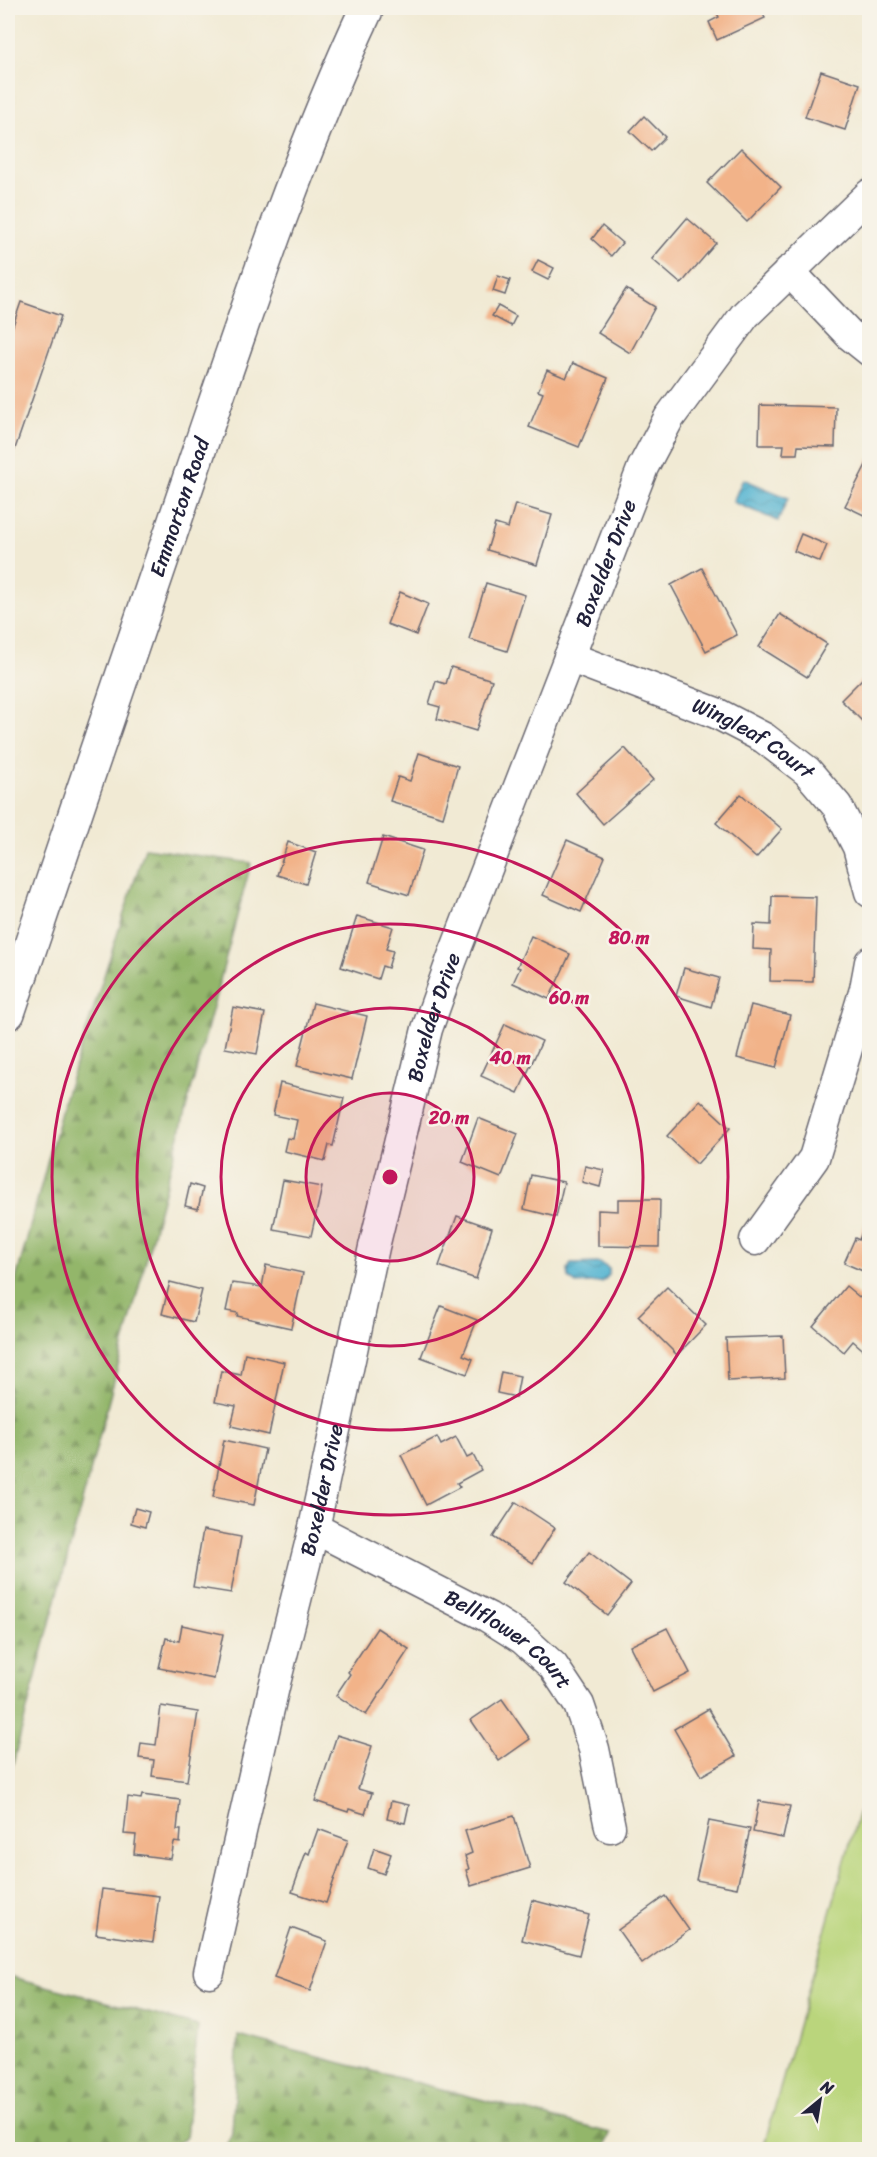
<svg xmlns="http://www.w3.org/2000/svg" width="877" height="2157" font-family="Sriracha,sans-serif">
  <defs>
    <pattern id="forest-firs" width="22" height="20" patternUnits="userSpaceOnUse" patternTransform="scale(1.5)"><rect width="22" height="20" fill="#93b66b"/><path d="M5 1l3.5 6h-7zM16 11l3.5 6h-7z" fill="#789459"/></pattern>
    <pattern id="water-waves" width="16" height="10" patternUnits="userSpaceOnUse" patternTransform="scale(1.5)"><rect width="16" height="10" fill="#53b4d1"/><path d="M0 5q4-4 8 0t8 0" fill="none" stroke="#4492ab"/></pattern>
  </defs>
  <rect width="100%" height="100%" fill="#f7f3e8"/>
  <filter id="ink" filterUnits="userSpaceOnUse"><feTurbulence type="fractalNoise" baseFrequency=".0167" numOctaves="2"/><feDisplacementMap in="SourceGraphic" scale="12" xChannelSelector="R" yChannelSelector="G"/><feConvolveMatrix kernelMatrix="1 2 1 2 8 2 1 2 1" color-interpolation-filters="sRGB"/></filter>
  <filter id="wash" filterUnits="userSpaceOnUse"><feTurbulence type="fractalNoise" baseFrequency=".008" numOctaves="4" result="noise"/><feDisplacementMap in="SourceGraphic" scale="24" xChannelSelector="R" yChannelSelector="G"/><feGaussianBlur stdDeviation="1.35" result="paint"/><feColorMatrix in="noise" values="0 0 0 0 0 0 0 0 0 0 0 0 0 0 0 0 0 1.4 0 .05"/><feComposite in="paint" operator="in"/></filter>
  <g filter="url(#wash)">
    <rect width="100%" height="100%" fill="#f1ead4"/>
    <g fill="url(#forest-firs)" stroke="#5a6c53" stroke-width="1.5">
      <path d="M145 848 251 863 8 1782V1309L65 1097Z"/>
      <path d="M8 1976 198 2026 186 2137 170 2149H8Z"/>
      <path d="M238 2036 610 2133 604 2150 226 2149 232 2133Z"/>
    </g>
    <path fill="#bad57b" stroke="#6e7c5b" stroke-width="1.5" d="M869 1776V2149H763Z"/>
    <g fill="url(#water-waves)" stroke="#3a6b86" stroke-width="1.5">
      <path d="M743 479 788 498 778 521 733 502Z"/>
      <path d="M600 1263 609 1269V1275L602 1282 576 1284 569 1278 568 1269 571 1264Z"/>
    </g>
    <g id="blocks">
      <g fill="#f2b389">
        <path d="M714 8H760L765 18 717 40 709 22 719 17Z"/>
        <path d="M821 71 860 84 845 130 805 117Z"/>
        <path d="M644 116 665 137 651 151 630 131Z"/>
        <path d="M741 148 781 187 747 222 707 183Z"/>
        <path d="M687 218 716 243 681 284 652 259Z"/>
        <path d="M602 226 622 243 611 256 592 239Z"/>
        <path d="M538 260 554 268 548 280 532 272Z"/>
        <path d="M498 276 510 280 505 295 493 291Z"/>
        <path d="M626 289 655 307 630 353 598 333Z"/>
        <path d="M21 302 61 316 8 469V340Z"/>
        <path d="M498 306 516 316 511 326 492 316Z"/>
        <path d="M573 363 608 378 579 447 529 427 543 393 538 391 547 370 566 378Z"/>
        <path d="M760 405 836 407 835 447 798 446 797 454H783L784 445H759Z"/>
        <path d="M870 457V518L845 506Z"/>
        <path d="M515 504 552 515 537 565 487 550 495 524 508 528Z"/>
        <path d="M801 534 827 545 820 562 794 551Z"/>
        <path d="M702 568 737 635 706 651 671 585Z"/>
        <path d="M486 583 525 595 507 651 469 639Z"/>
        <path d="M400 592 428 604 416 635 387 624Z"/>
        <path d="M780 614 827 644 807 677 759 647Z"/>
        <path d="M451 667 492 680 476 731 437 719 440 707 429 704 436 681 446 684Z"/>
        <path d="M868 673 870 675V729L841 700Z"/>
        <path d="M625 748 653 780 603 824 576 793Z"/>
        <path d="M419 753 458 766 443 817 390 801 398 777 410 781Z"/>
        <path d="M741 794 782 829 756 858 716 823Z"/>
        <path d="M383 837 423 850 409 895 369 882Z"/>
        <path d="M567 840 605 857 581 912 543 895Z"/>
        <path d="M288 842 316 852 306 884 277 875Z"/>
        <path d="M772 896 816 897 813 982 770 981 771 950 753 949 754 924 771 925Z"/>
        <path d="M357 916 393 927 386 949 393 951 388 968 382 966 378 979 341 967Z"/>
        <path d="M531 936 570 954 549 999 513 983 520 968 517 967Z"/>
        <path d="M684 968 719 978 711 1007 676 996Z"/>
        <path d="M313 1003 367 1016 352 1079 297 1066Z"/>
        <path d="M751 1005 790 1015 776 1068 737 1058Z"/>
        <path d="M233 1007 265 1013 257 1054 225 1048Z"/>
        <path d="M505 1024 542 1041 518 1093 481 1076Z"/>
        <path d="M280 1083 344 1098 333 1146 329 1145 325 1161 284 1151 287 1138 293 1139 297 1120 273 1115Z"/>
        <path d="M700 1100 730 1128 697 1164 667 1136Z"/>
        <path d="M478 1118 518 1134 501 1178 462 1162Z"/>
        <path d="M585 1166 604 1170 600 1187 582 1182Z"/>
        <path d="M531 1175 564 1182 556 1217 524 1209Z"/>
        <path d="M283 1180 322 1187 311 1236 273 1229Z"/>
        <path d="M190 1184 203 1188 198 1209 185 1206Z"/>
        <path d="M618 1199H660L659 1247 598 1246V1210L618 1211Z"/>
        <path d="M870 1209V1274L844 1263 855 1238 859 1240Z"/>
        <path d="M457 1216 492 1228 476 1279 439 1266Z"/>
        <path d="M266 1265 303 1273 291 1328 237 1316 238 1313 226 1311 232 1283 262 1287Z"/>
        <path d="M170 1282 202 1290 194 1322 162 1314Z"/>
        <path d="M846 1286 870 1306V1320L865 1325 870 1329V1352L868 1354 853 1341 844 1352 813 1326Z"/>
        <path d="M667 1287 706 1325 677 1355 638 1316Z"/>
        <path d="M441 1306 477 1320 463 1355 473 1359 467 1374 421 1357Z"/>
        <path d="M783 1336 785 1378 728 1381 726 1338Z"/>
        <path d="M245 1353 284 1362 269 1435 231 1426 236 1406 215 1402 221 1371 241 1375Z"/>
        <path d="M501 1372 520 1376 516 1397 497 1393Z"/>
        <path d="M437 1437 441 1445 456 1437 467 1458 473 1455 481 1470 457 1483 460 1487 426 1505 401 1455Z"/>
        <path d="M224 1440 265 1449 254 1505 213 1497Z"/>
        <path d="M516 1502 555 1528 533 1563 493 1537Z"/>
        <path d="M135 1508 149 1512 145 1527 131 1523Z"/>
        <path d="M203 1530 241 1537 231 1593 193 1587Z"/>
        <path d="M589 1552 631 1584 607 1615 566 1582Z"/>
        <path d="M182 1625 223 1634 214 1679 159 1668 166 1638 179 1641Z"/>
        <path d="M377 1628 409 1649 366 1715 336 1695 350 1674 348 1672Z"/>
        <path d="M667 1628 690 1673 653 1692 630 1646Z"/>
        <path d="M502 1699 530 1739 499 1761 471 1720Z"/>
        <path d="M161 1706 198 1712 187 1781 152 1776 154 1760 139 1758 141 1743 156 1745Z"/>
        <path d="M708 1709 736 1756 701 1776 674 1729Z"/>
        <path d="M337 1735 372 1746 358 1789 372 1793 365 1814 349 1809 348 1812 315 1801Z"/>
        <path d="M142 1795 180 1800 177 1830H181L180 1843 174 1842 171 1859 134 1854 136 1835 124 1834 128 1797 141 1799Z"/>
        <path d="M391 1801 409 1805 405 1823 387 1819Z"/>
        <path d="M759 1801 790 1806 783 1838 753 1832Z"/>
        <path d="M514 1816 530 1868 471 1886 466 1870 469 1869 465 1856 472 1853 465 1831Z"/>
        <path d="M709 1821 750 1829 737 1888 696 1880Z"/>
        <path d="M318 1829 348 1840 326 1903 292 1892 306 1852 309 1854Z"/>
        <path d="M374 1848 391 1854 384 1874 368 1868Z"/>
        <path d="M102 1889 159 1896 153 1942 96 1934Z"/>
        <path d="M665 1896 689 1930 642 1964 618 1930Z"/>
        <path d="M532 1900 589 1915 579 1955 522 1940Z"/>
        <path d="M291 1928 327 1941 310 1991 274 1978Z"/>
      </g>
    </g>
  </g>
  <g filter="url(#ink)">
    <use href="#blocks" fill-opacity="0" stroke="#6a6871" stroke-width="1.5"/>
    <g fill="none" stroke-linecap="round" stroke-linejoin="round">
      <defs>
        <g id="minor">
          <path d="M789 271 850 335 870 351"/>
          <path id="s1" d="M569 657 716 713 764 738 807 771 837 806 858 847 870 892"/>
          <path d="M755 1240 814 1158 865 989 870 962"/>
          <path id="s2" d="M314 1528 488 1617 523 1639 553 1666 579 1705 594 1749 610 1827"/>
          <path id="s3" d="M209 1972 274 1687 314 1528 374 1247 427 1029 452 959 643 467 669 418 745 315 870 194"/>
        </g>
        <g id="major">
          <path id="s4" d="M8 1013C70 828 133 644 196 459 248 307 299 153 367 8"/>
        </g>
      </defs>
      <use href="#minor" stroke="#6a6871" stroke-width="33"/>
      <use href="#major" stroke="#6a6871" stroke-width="36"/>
      <use href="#minor" stroke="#fff" stroke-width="30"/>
      <use href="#major" stroke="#fff" stroke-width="33"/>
    </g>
  </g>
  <circle cx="390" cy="1177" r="84" fill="#c2185b" fill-opacity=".12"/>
  <g fill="none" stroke="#c2185b" stroke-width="3">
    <circle cx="390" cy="1177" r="84"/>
    <circle cx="390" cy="1177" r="169"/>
    <circle cx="390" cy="1177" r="253"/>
    <circle cx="390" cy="1177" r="338"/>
  </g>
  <g text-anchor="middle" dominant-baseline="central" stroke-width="5" stroke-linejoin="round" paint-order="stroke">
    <g font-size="21" fill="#22223b" stroke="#f7f3e8">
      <text stroke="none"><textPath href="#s4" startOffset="534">Emmorton Road</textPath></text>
      <text stroke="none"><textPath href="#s3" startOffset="1467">Boxelder Drive</textPath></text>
      <text stroke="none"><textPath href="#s1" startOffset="202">Wingleaf Court</textPath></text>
      <text stroke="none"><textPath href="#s3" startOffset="981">Boxelder Drive</textPath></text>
      <text stroke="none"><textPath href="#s3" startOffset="495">Boxelder Drive</textPath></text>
      <text stroke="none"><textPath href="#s2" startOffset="225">Bellflower Court</textPath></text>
    </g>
  </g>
  <circle cx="390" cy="1177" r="9" fill="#c2185b" stroke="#f7f3e8" stroke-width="3"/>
  <g font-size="18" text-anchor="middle" font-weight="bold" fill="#c2185b" stroke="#f7f3e8" stroke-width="5" stroke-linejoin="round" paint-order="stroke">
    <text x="629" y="944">80 m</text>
    <text x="569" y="1004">60 m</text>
    <text x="510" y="1064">40 m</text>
    <text x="449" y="1124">20 m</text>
  </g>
  <rect width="877" height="2157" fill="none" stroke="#f7f3e8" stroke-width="30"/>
  <g transform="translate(820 2100) rotate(30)" stroke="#f7f3e8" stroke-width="4.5" paint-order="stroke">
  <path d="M0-4.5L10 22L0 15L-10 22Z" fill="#22223b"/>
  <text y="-9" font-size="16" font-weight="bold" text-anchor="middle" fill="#22223b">N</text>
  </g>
</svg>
